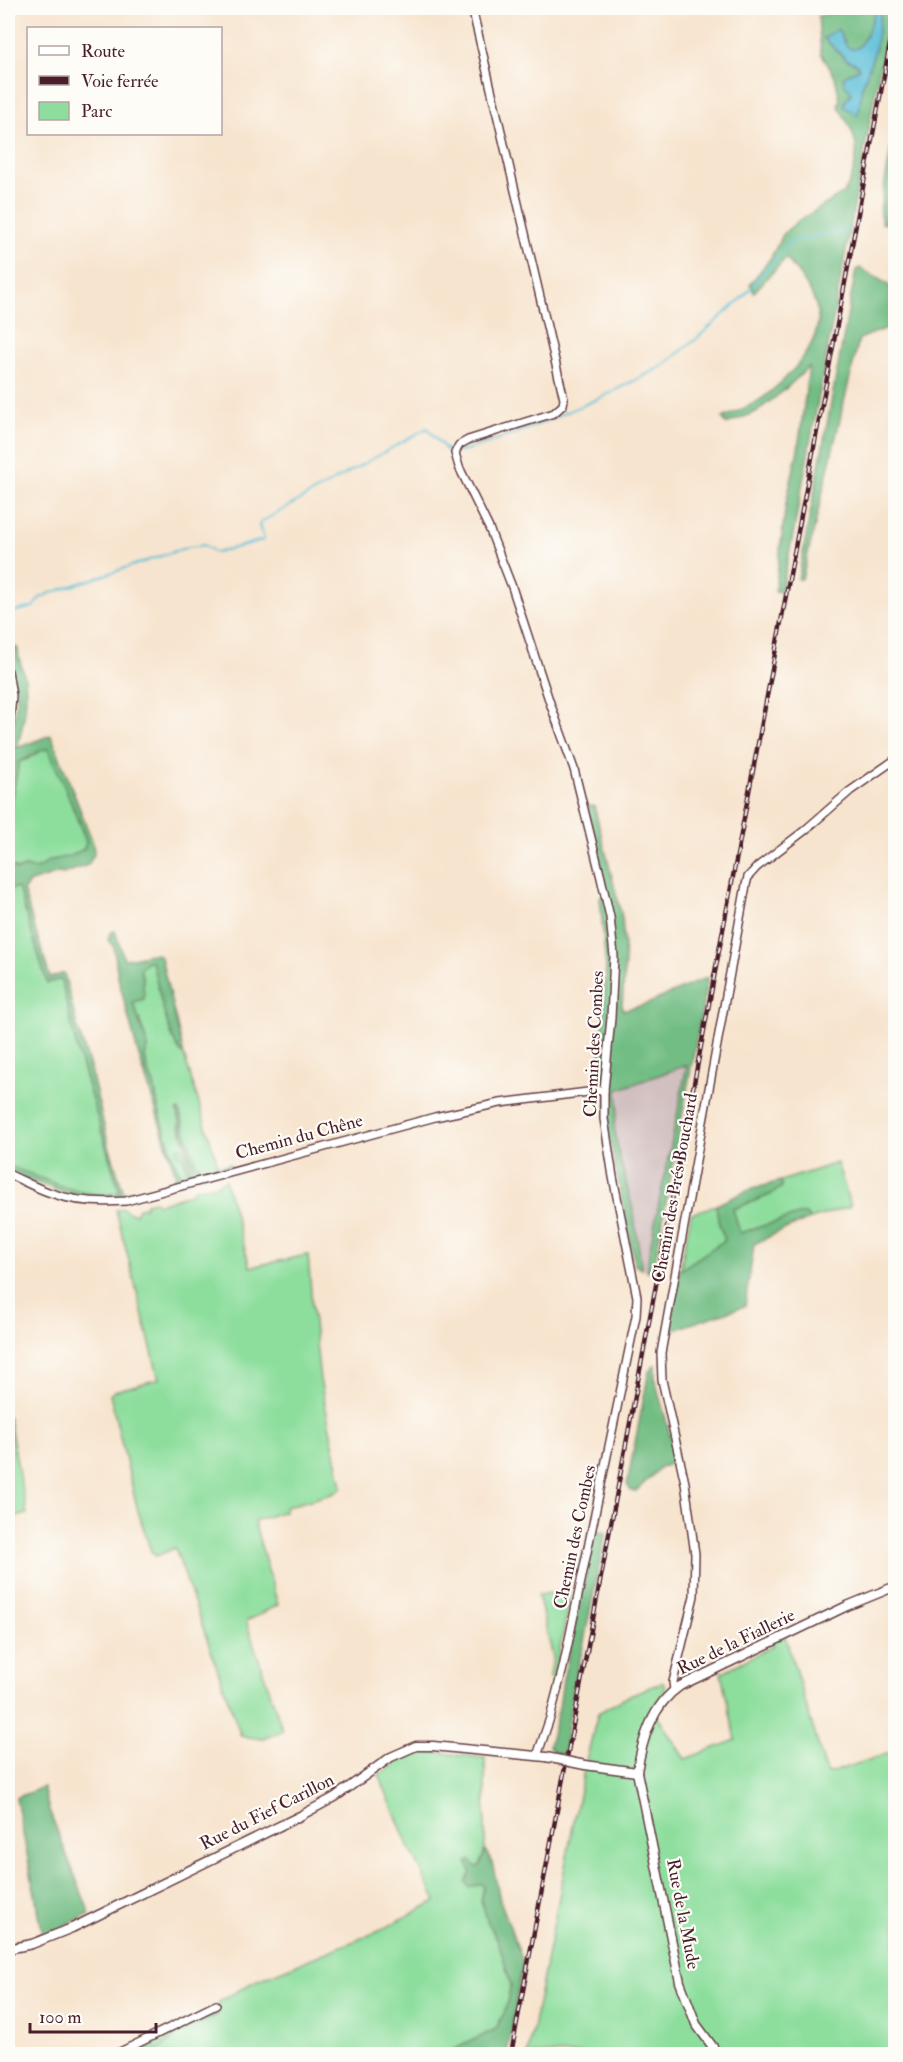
<svg xmlns="http://www.w3.org/2000/svg" width="903" height="2062" font-family="'IM FELL Double Pica',serif">
  <rect width="100%" height="100%" fill="#fdfcf7"/>
  <filter id="ink" filterUnits="userSpaceOnUse"><feTurbulence type="fractalNoise" baseFrequency=".0167" numOctaves="2"/><feDisplacementMap in="SourceGraphic" scale="12" xChannelSelector="R" yChannelSelector="G"/><feConvolveMatrix kernelMatrix="1 2 1 2 8 2 1 2 1" color-interpolation-filters="sRGB"/></filter>
  <filter id="wash" filterUnits="userSpaceOnUse"><feTurbulence type="fractalNoise" baseFrequency=".008" numOctaves="4" result="noise"/><feDisplacementMap in="SourceGraphic" scale="24" xChannelSelector="R" yChannelSelector="G"/><feGaussianBlur stdDeviation="1.35" result="paint"/><feColorMatrix in="noise" values="0 0 0 0 0 0 0 0 0 0 0 0 0 0 0 0 0 1.4 0 .05"/><feComposite in="paint" operator="in"/></filter>
  <g filter="url(#wash)">
    <rect width="100%" height="100%" fill="#f7e4ce"/>
    <path fill="#d2bfc0" d="M687 1064 673 1126 647 1271 642 1269 640 1260 614 1126 618 1109 617 1089Z"/>
    <g fill="#8dde9d" stroke="#6c7e64" stroke-width="1.5">
      <path d="M43 749H49L55 762 86 842 84 849 70 856 48 861 42 867 34 869 25 867 16 870 14 867 8 877V820L17 766 19 762 28 759Z"/>
      <path d="M18 887 47 983 61 979 78 1053 120 1193C111 1194 101 1196 92 1195 77 1193 18 1173 8 1164V889Z"/>
      <path d="M147 961H152C158 984 167 1041 184 1055L218 1165 204 1169 195 1164 179 1124 194 1172 191 1173 184 1148 183 1157 188 1173 181 1176 173 1158 158 1107 154 1084 147 1070 145 1056 148 1049 147 1043 133 1002 139 1000 143 979 140 969Z"/>
      <path d="M837 1163 851 1206 808 1220 809 1218 802 1214 740 1233 732 1209 770 1195 782 1187 781 1181Z"/>
      <path d="M225 1180 250 1267 308 1255 312 1305 320 1380 342 1487 335 1493 285 1507V1511L254 1521 278 1605 247 1621V1624L283 1731 263 1739 241 1736 175 1548 156 1556 151 1551 138 1511 110 1395 114 1391 159 1379 116 1210 123 1208 128 1212 135 1214 139 1208 145 1207 146 1203 154 1201 159 1204 189 1194 197 1187 200 1188 216 1185Z"/>
      <path d="M716 1205 719 1224 725 1240 680 1270 691 1214Z"/>
      <path d="M8 1416 27 1514 8 1519Z"/>
      <path d="M558 1592 571 1595 553 1681 550 1676 553 1657 538 1595Z"/>
      <path d="M783 1629 827 1774 895 1751V2054H528L585 1765 598 1713 632 1694 663 1682 665 1689 653 1710 685 1759 736 1740 721 1673 773 1646 769 1638Z"/>
      <path d="M421 1752H435L485 1758V1850L480 1866 476 1867 471 1872 475 1886 482 1883 484 1887 481 1900 489 1926 498 1940 511 1985 505 2011 496 2029 445 2054H156L179 2033 217 2015V2007L220 2001 255 1981 377 1932 436 1901 405 1838 379 1775C392 1765 405 1756 421 1752Z"/>
    </g>
    <g fill="#72bd84" stroke="#5e6e58" stroke-width="1.5">
      <path d="M860 8H877L866 36 858 48 851 49 846 45 844 39 824 38 847 60 857 64 859 69 848 74 845 84 850 89 851 94 845 101V107H860L861 90 875 50 877 8H891L793 535 781 592 775 591 786 503 798 450 809 367 782 392 756 412 726 424 723 418C736 412 751 406 764 397 787 379 825 342 817 309 813 291 798 272 786 258L754 292 750 284 770 259 784 233 798 221 844 193C853 178 860 154 854 137 851 126 844 116 838 106L840 100 835 77 821 53 818 16Z"/>
      <path d="M895 124V220L886 224 882 223 880 212Z"/>
      <path d="M860 268 887 284 895 292V325L859 339 802 579H798L856 270Z"/>
      <path d="M8 641 18 649C18 663 24 668 25 681 28 703 23 727 17 748L51 735 93 843 94 854 88 865 63 874 59 873 30 882 23 890 50 978 64 973 77 1026 89 1064 109 1146 124 1193 156 1187 169 1182 176 1176 136 1046 118 977 114 947 108 940 110 933 115 931 124 959C136 959 146 953 157 954L161 958 184 1055C167 1041 158 984 152 961H147L140 969 143 979 144 999 133 1002 147 1043 148 1049 145 1056 147 1070 154 1084 158 1107 173 1158 181 1176 188 1173 183 1157 177 1154V1149L180 1147 184 1148 191 1172 194 1171 177 1111 179 1110 196 1164 204 1169 230 1164V1167L139 1194 117 1198H95L69 1195 8 1172V1164C16 1171 28 1172 38 1177 64 1188 91 1198 120 1193L78 1053 61 979 47 983 18 888 8 889V872L14 867 16 870 25 867 34 869 41 867 48 861 70 856 84 849 86 842 79 821 48 749C38 749 29 759 19 762L8 819V772L17 695 8 662Z"/>
      <path d="M594 806 622 917 625 960 622 1006 624 1010 647 1004 708 977 653 1272 647 1271 649 1252 687 1065 617 1090 618 1109 614 1126 619 1155 633 1210 642 1269 635 1265 607 1125V1097L609 1082 597 1081 602 1041 606 968 600 897 608 895 587 807Z"/>
      <path d="M781 1181 782 1187 770 1195 733 1209 740 1233 802 1214H806L809 1218 808 1220 783 1230 754 1244 745 1306 670 1331 680 1270 725 1240 719 1224 716 1205 749 1190Z"/>
      <path d="M655 1365V1379L676 1458 673 1463 661 1467 636 1491H631L627 1484 649 1371Z"/>
      <path d="M595 1531 606 1532 583 1646 574 1683 564 1755 555 1753 549 1745 559 1708 563 1680Z"/>
      <path d="M43 1787 49 1810 90 1914 43 1935 16 1798Z"/>
      <path d="M485 1850 492 1862 500 1900 523 1962 507 2054H445L496 2029 505 2011 511 1985 498 1940 489 1926 481 1900 484 1887 482 1884 469 1887 466 1882 471 1872 467 1862 470 1860 476 1867 480 1866Z"/>
      <path d="M217 2007V2015L179 2033 156 2054H122Z"/>
    </g>
    <path fill="#59bed7" stroke="#526e81" stroke-width="1.5" d="M877 8 881 11 875 50 861 90 860 107 857 115 844 107 845 101 851 94 850 89 845 84 843 78 848 74 859 69 857 64 847 60 824 38 838 29 846 45 851 49 858 48 866 36Z"/>
    <g fill="none" stroke-linecap="round" stroke-linejoin="round">
      <g stroke="#59bed7" stroke-width="2">
        <path d="M885 218 896 214"/>
        <path d="M459 452 515 434 600 398 661 367 694 341 744 296 790 242 848 229"/>
        <path d="M8 613 33 607 40 598 48 594 188 547 204 545 216 553 263 540 264 538 259 526 261 522 427 428 450 454"/>
      </g>
    </g>
  </g>
  <g filter="url(#ink)">
    <g fill="none" stroke-linecap="round" stroke-linejoin="round">
      <defs>
        <g id="minor">
          <path d="M472 8 564 399 563 405 554 413 468 440 459 445 455 453 459 467 489 528 512 587 550 703 574 769 601 878 610 917 614 956 611 1018 604 1090V1119L613 1177 637 1297 636 1316 563 1668 550 1718 537 1756"/>
          <path d="M8 671 12 696 8 742"/>
          <path d="M8 1174C22 1180 36 1188 51 1193 75 1202 100 1203 126 1201L435 1117 500 1103 604 1090"/>
          <path d="M674 1690 673 1682 694 1596 695 1554 685 1483 662 1380 661 1353 746 885 748 877 757 867 804 831 850 791 896 759"/>
          <path d="M116 2054 216 2005"/>
        </g>
        <g id="tertiary">
          <path d="M585 1765 637 1772"/>
          <path d="M8 1949 32 1944 72 1928 300 1816 335 1797 391 1757 416 1746H433L546 1757"/>
          <path d="M718 2054 696 2024 680 1982 637 1772C642 1740 652 1705 680 1686L847 1606 896 1586"/>
        </g>
      </defs>
      <use href="#minor" stroke="#643d43" stroke-width="10"/>
      <use href="#tertiary" stroke="#643d43" stroke-width="11"/>
      <use href="#minor" stroke="#fff" stroke-width="7"/>
      <use href="#tertiary" stroke="#fff" stroke-width="8"/>
      <defs>
        <path id="rail" d="M511 2054 896 12"/>
      </defs>
      <use href="#rail" stroke="#4a1f2b" stroke-width="4.5"/>
      <use href="#rail" stroke="#fdfcf7" stroke-width="2" stroke-dasharray="7" stroke-linecap="butt"/>
      <defs>
        <path id="tertiary-bridge" d="M546 1757 585 1765"/>
      </defs>
      <use href="#tertiary-bridge" stroke="#643d43" stroke-width="11" stroke-linecap="butt"/>
      <use href="#tertiary-bridge" stroke="#fff" stroke-width="8"/>
    </g>
  </g>
  <g text-anchor="middle" dominant-baseline="central" stroke-width="4.5" stroke-linejoin="round" paint-order="stroke">
    <g font-size="18" fill="#4a1f2b" stroke="#fdfcf7">
      <text transform="translate(594 1044) rotate(-87)">Chemin des Combes</text>
      <text transform="translate(299 1137) rotate(-15)">Chemin du Chêne</text>
      <text transform="translate(675 1188) rotate(-80)">Chemin des Prés Bouchard</text>
      <text transform="translate(575 1537) rotate(-78)">Chemin des Combes</text>
      <text transform="translate(736 1642) rotate(-26)">Rue de la Fiallerie</text>
      <text transform="translate(267 1812) rotate(-27)">Rue du Fief Carillon</text>
      <text transform="translate(683 1914) rotate(79)">Rue de la Mude</text>
    </g>
  </g>
  <rect width="903" height="2062" fill="none" stroke="#fdfcf7" stroke-width="30"/>
  <rect x="27" y="27" width="195" height="108" fill="#fdfcf7" stroke="#b5a4a5" stroke-width="1.5"/>
  <rect x="39" y="46" width="30" height="9" fill="#ffffff" stroke="#b5a4a5" stroke-width="1.5"/>
  <text x="81" y="57" font-size="18" fill="#4a1f2b">Route</text>
  <rect x="39" y="76" width="30" height="9" fill="#4a1f2b" stroke="#b5a4a5" stroke-width="1.5"/>
  <text x="81" y="87" font-size="18" fill="#4a1f2b">Voie ferrée</text>
  <rect x="39" y="102" width="30" height="18" fill="#8dde9d" stroke="#b5a4a5" stroke-width="1.5"/>
  <text x="81" y="117" font-size="18" fill="#4a1f2b">Parc</text>
  <path d="M30 2023v9h126v-9" fill="none" stroke="#4a1f2b" stroke-width="3"/>
  <text x="39" y="2023" font-size="18" fill="#4a1f2b" stroke="#fdfcf7" stroke-width="4.5" paint-order="stroke">100 m</text>
</svg>
